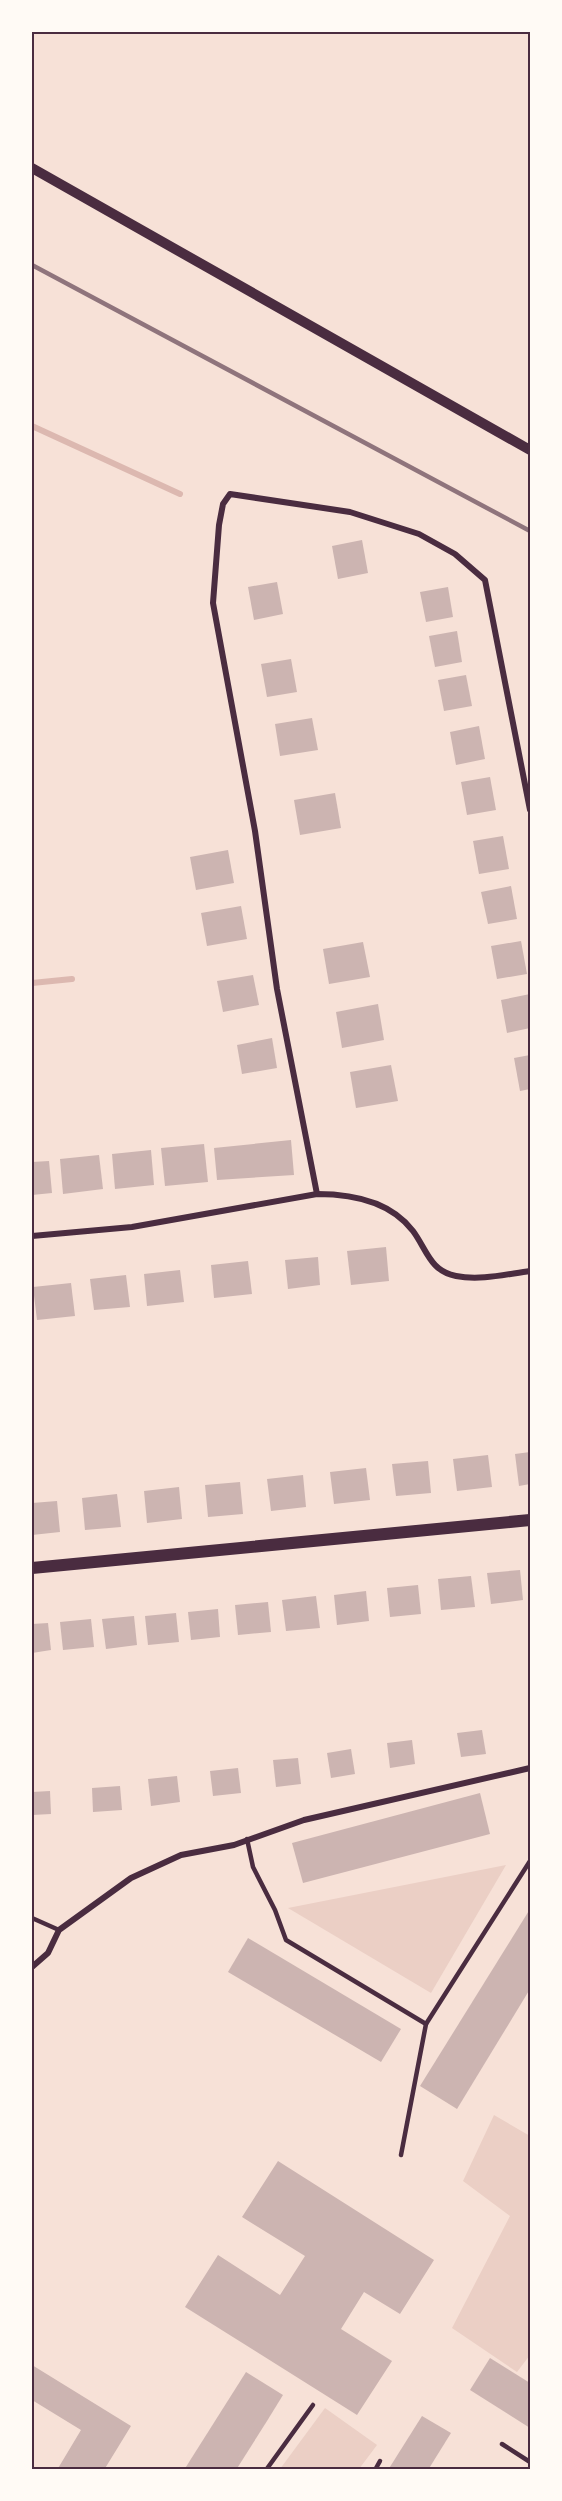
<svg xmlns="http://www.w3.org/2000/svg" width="562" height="2501" font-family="Inter,sans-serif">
  <rect width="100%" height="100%" fill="#f7e1d7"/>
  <g fill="#ebcfc5">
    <path d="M506 1865 431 1993 288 1908Z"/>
    <path d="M494 2115 530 2136V2355L517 2372 452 2328 510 2216 463 2181Z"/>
    <path d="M325 2408 377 2445 359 2469H280Z"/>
  </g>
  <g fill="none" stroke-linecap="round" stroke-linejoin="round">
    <g stroke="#dcb8b0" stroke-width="6">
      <path d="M32 426 180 494"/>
      <path d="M32 983 72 979"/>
    </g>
  </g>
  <g fill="#ccb4b1">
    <path d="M362 540 368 573 338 579 332 546Z"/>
    <path d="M277 582 283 614 254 620 248 587Z"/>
    <path d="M448 587 453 617 426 622 420 592Z"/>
    <path d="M457 631 462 662 435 667 429 636Z"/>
    <path d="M291 659 297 692 267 697 261 664Z"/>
    <path d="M466 675 472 706 444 711 438 680Z"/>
    <path d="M312 718 318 750 280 756 275 724Z"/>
    <path d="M479 726 485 759 456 765 450 732Z"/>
    <path d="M490 777 496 810 467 815 461 782Z"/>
    <path d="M335 793 341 828 300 835 294 800Z"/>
    <path d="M503 836 509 869 479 874 473 841Z"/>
    <path d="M228 850 234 883 196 890 190 857Z"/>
    <path d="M511 886 517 919 488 924 481 892Z"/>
    <path d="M241 906 247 939 207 946 201 913Z"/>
    <path d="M521 941 527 974 497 979 491 946Z"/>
    <path d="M363 942 370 977 329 984 323 949Z"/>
    <path d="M253 975 259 1005 223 1012 217 981Z"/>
    <path d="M530 994V1028L507 1033 501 1000Z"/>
    <path d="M378 1004 384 1040 342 1048 336 1012Z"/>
    <path d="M272 1038 277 1068 242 1074 237 1045Z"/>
    <path d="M530 1055V1089L520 1091 514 1058Z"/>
    <path d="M391 1065 398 1101 356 1108 350 1072Z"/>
    <path d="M291 1140 294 1175 217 1180 214 1148Z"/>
    <path d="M204 1144 208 1182 165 1186 161 1148Z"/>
    <path d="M151 1150 154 1185 115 1189 112 1154Z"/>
    <path d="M99 1155 103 1189 63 1194 60 1159Z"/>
    <path d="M49 1161 52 1193 32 1195V1162Z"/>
    <path d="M386 1247 389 1281 351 1285 347 1251Z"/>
    <path d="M318 1257 320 1285 288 1289 285 1260Z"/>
    <path d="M248 1261 252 1294 214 1298 211 1265Z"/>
    <path d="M180 1270 184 1302 147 1306 144 1274Z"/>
    <path d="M126 1275 130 1307 94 1310 90 1279Z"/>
    <path d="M71 1283 75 1316 37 1320 33 1287Z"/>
    <path d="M530 1452V1484L519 1486 515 1454Z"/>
    <path d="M488 1455 492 1487 457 1491 453 1459Z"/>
    <path d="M428 1461 431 1493 396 1496 392 1464Z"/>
    <path d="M366 1468 370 1500 334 1504 330 1472Z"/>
    <path d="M303 1475 306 1507 271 1511 267 1479Z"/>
    <path d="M240 1482 243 1514 208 1517 205 1485Z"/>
    <path d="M179 1487 182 1519 147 1523 144 1491Z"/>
    <path d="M117 1494 121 1527 85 1530 82 1498Z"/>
    <path d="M57 1501 60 1532 32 1535V1503Z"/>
    <path d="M520 1570 523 1600 491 1604 487 1573Z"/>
    <path d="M471 1576 475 1607 441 1610 438 1579Z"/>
    <path d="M418 1585 421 1614 390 1617 387 1588Z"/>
    <path d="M366 1591 369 1621 337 1625 334 1595Z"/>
    <path d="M316 1596 320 1628 286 1631 282 1600Z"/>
    <path d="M268 1602 271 1632 238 1635 235 1605Z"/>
    <path d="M218 1609 220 1637 191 1640 188 1612Z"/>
    <path d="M176 1613 179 1642 148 1645 145 1616Z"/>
    <path d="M134 1616 137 1645 106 1649 102 1619Z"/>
    <path d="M91 1619 94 1647 63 1650 60 1622Z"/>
    <path d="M48 1623 51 1650 32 1653V1624Z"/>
    <path d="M482 1730 486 1754 461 1757 457 1733Z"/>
    <path d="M412 1740 415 1764 390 1768 387 1743Z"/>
    <path d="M351 1749 355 1774 331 1778 327 1753Z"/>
    <path d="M298 1758 301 1784 276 1787 273 1760Z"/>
    <path d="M238 1768 241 1793 213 1796 210 1771Z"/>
    <path d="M177 1776 180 1802 151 1806 148 1779Z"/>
    <path d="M120 1786 122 1810 93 1812 92 1788Z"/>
    <path d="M50 1791 51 1814 32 1815V1792Z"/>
    <path d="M480 1793 490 1834 303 1883 292 1843Z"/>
    <path d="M530 1909V1989L457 2109 420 2086Z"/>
    <path d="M248 1938 401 2029 381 2062 228 1972Z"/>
    <path d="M278 2161 434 2260 400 2314 364 2292 341 2329 392 2361 357 2415 185 2307 218 2255 280 2295 305 2256 242 2217Z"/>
    <path d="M490 2358 530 2383V2428L470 2390Z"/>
    <path d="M32 2365 131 2426 104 2470H57L81 2430 32 2400Z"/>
    <path d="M246 2372 283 2395 267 2421 236 2470H184Z"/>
    <path d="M422 2416 451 2433 428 2470H388Z"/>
  </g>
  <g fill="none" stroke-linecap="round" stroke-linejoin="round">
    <g stroke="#4a2c40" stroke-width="4.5">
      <path d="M247 1839 253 1867 275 1910 286 1940 426 2024 530 1861"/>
      <path d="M32 1918 59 1930"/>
      <path d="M401 2155 426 2024"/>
      <path d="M502 2444 530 2462"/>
      <path d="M266 2470 313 2405"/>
      <path d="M375 2470 380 2461"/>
    </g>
    <g stroke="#4a2c40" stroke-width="6">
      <path d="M317 1194 277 989 255 831 213 603 219 525 223 504 230 494 350 512 419 534 455 554 485 580 530 810"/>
      <path d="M32 1236 132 1227 317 1194C352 1194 391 1202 413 1231 427 1250 430 1271 456 1276 480 1281 507 1274 530 1271"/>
      <path d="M32 1967 48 1953 59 1930 131 1878 181 1855 234 1845 304 1820 530 1768"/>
    </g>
    <path stroke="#4a2c40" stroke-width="10" d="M32 168 530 450"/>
    <path stroke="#4a2c40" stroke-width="12" d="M32 1568 530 1520"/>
    <path stroke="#8f747c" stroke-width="4.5" d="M32 265 530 531"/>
  </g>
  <rect width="562" height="2501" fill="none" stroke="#fffaf5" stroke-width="66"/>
  <rect x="33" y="33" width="496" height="2435" fill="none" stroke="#4a2c40" stroke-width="2"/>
</svg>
